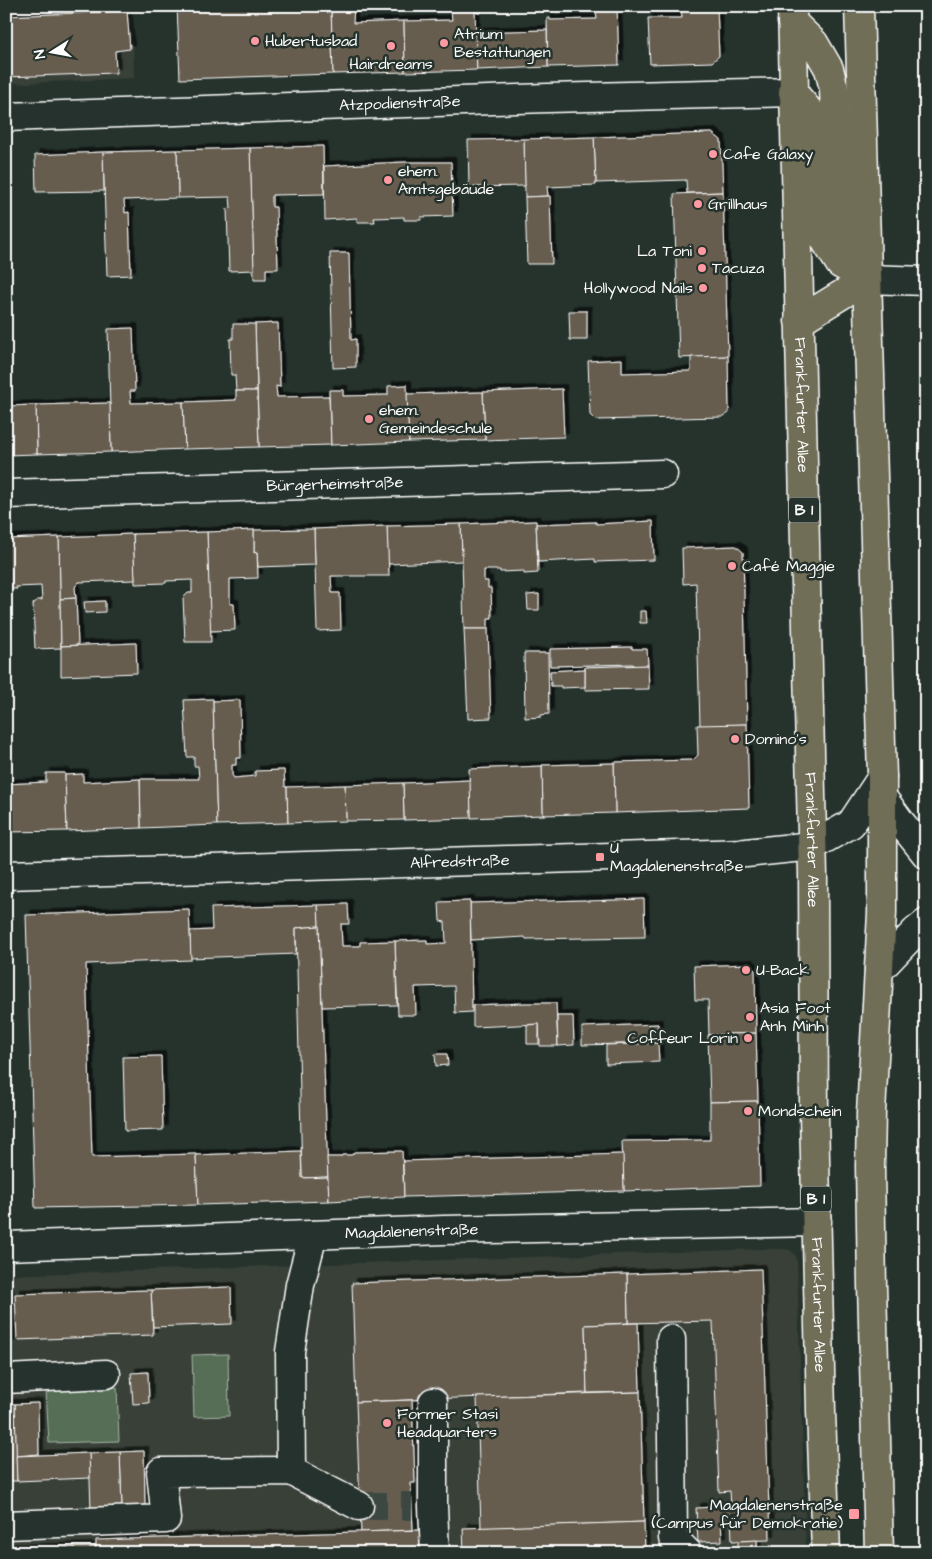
<svg xmlns="http://www.w3.org/2000/svg" width="932" height="1559" font-family="'Architects Daughter',sans-serif">
  <defs>
    <filter id="shadow"><feDropShadow dx="4.5" dy="-4.5" stdDeviation="0" flood-color="#0009"/></filter>
  </defs>
  <rect width="100%" height="100%" fill="#26332d"/>
  <filter id="ink" filterUnits="userSpaceOnUse"><feTurbulence type="fractalNoise" baseFrequency=".02" numOctaves="2"/><feDisplacementMap in="SourceGraphic" scale="10" xChannelSelector="R" yChannelSelector="G"/><feConvolveMatrix kernelMatrix="1 2 1 2 8 2 1 2 1" color-interpolation-filters="sRGB"/></filter>
  <g filter="url(#ink)">
    <g fill="#394037">
      <path d="M6 6H132L134 78 6 84Z"/>
      <path d="M762 1249H783L790 1250 796 1256 797 1264 806 1553H6V1275Z"/>
    </g>
    <g fill="#546e55" stroke="#aab6aa">
      <path d="M926 1009V1346L919 1094 924 1020Z"/>
      <path d="M228 1354 229 1416 194 1417 192 1355Z"/>
      <path d="M117 1387 119 1441 49 1443 46 1390Z"/>
    </g>
    <g fill="#665d4f" stroke="#fff" filter="url(#shadow)">
      <path d="M177 6H331L333 74 180 79Z"/>
      <path d="M331 6H354L353 23 404 21 405 72 333 74Z"/>
      <path d="M449 6H499V10H481V13H477V10H475L477 70 405 72 404 21 452 20 451 10H449Z"/>
      <path d="M595 6H617L619 65 548 67 547 18H550V20L597 19Z"/>
      <path d="M681 6H717L719 56 712 62 650 64 648 18H682Z"/>
      <path d="M127 11 130 49 115 51 116 73 6 77V16Z"/>
      <path d="M547 30 548 67 477 70 475 32Z"/>
      <path d="M712 133 721 140 723 192 687 193 686 180 596 183 594 137Z"/>
      <path d="M594 137 596 185 547 187 548 196 525 197 524 139Z"/>
      <path d="M524 139 525 186 469 187 468 140Z"/>
      <path d="M323 146 324 194 272 195V207H276L278 269H266V279H254L250 148Z"/>
      <path d="M250 148 254 270 229 271 227 209 231 208 230 197 178 198 177 150Z"/>
      <path d="M177 150 178 198 124 200 125 213 129 212 131 275 107 276 103 152Z"/>
      <path d="M103 152 104 191 36 192 35 155Z"/>
      <path d="M404 162H451L453 216 421 217V220H404V217L374 218 375 222H357V218L325 220 324 166Z"/>
      <path d="M723 192 728 356 679 358 674 194Z"/>
      <path d="M548 196H550L552 264H527L525 197Z"/>
      <path d="M330 253H349L351 340 356 339V367L333 368Z"/>
      <path d="M569 311H587V340H570Z"/>
      <path d="M278 323 280 387 276 386 277 397 329 396 331 445 259 447 255 324Z"/>
      <path d="M233 324H255L257 391H236L235 375H231L230 339H233Z"/>
      <path d="M133 328 135 391H130L131 403 183 402 185 449 111 452 108 329Z"/>
      <path d="M728 356 729 413 722 417 595 420 590 415 588 361 622 359V373L691 371V357Z"/>
      <path d="M407 385 409 442 331 445 329 390H343V396L388 395V386Z"/>
      <path d="M562 389 564 437 485 440 483 392Z"/>
      <path d="M236 391H257L259 447 185 449 183 402 236 400Z"/>
      <path d="M483 392 485 440 409 442 407 394Z"/>
      <path d="M110 403 111 452 37 454 36 405Z"/>
      <path d="M36 405 37 454 6 455V406Z"/>
      <path d="M536 521 538 573 524 574V571L500 572V570H484V581H488V588H491L492 618H488V629H464L461 524Z"/>
      <path d="M653 521 654 560 595 562V559L538 562 536 524 596 522V524Z"/>
      <path d="M461 524 462 561 388 564 387 526Z"/>
      <path d="M387 526 389 576H331L332 593H340L341 630 317 631 314 529Z"/>
      <path d="M314 529 315 565 258 567 257 552 254 553V530Z"/>
      <path d="M254 530V553L257 552 258 578 230 579V604H234L235 630 210 631 207 532Z"/>
      <path d="M207 532 211 642H185L183 598 188 593H192V580L166 581V583L135 584 133 534Z"/>
      <path d="M133 534 135 580 79 582 75 587 76 598 60 599 59 537Z"/>
      <path d="M59 537 61 648 35 649 33 604 38 600H42L41 586 16 587 17 589H6V539Z"/>
      <path d="M736 546 743 552 747 724 700 726 696 583 683 584 682 548Z"/>
      <path d="M539 594V610H528L527 595Z"/>
      <path d="M76 598 78 645 61 646 60 599Z"/>
      <path d="M105 601V612L85 613 84 602Z"/>
      <path d="M640 611H646L647 623H640Z"/>
      <path d="M464 629H488L491 718 468 719Z"/>
      <path d="M136 643 137 673 61 676V646Z"/>
      <path d="M632 647V649H647L648 665 633 666V664L550 666V649Z"/>
      <path d="M524 653H548L549 714 541 715V717L525 718Z"/>
      <path d="M648 665 649 689 585 690V667Z"/>
      <path d="M585 669V687L561 688V686H551L550 671Z"/>
      <path d="M213 699 217 825 141 828 140 779H199L198 766H194V757H187L184 700Z"/>
      <path d="M240 700 241 758H236V765H232V775L234 778 255 776V771L284 770 285 787H287L288 823 217 825 213 701Z"/>
      <path d="M747 724 749 808 615 813 614 762 693 760 698 755 697 725Z"/>
      <path d="M614 763 615 813 543 815 542 765Z"/>
      <path d="M542 766 543 815 471 818 469 769Z"/>
      <path d="M46 773H65L67 831 6 832V784L46 782Z"/>
      <path d="M83 774V782L140 779 141 828 67 831 65 775Z"/>
      <path d="M470 780 471 818 404 820 403 783Z"/>
      <path d="M403 783 404 820 346 821 345 785Z"/>
      <path d="M345 785 346 821 288 823 287 787Z"/>
      <path d="M644 899 645 937 526 939 525 937 471 940 470 903 586 900 587 901Z"/>
      <path d="M470 901 472 1012 455 1013 454 986 415 987 416 1015H398L395 941 427 940V944L446 943 445 922 440 921 439 902Z"/>
      <path d="M348 904 349 924H341L342 946H360V942L395 941 397 1005 322 1007 318 905Z"/>
      <path d="M318 905 319 926 296 928V954L190 958V931L212 930 211 908Z"/>
      <path d="M189 909 191 960 86 964 92 1157 196 1154 198 1205 35 1208 26 915Z"/>
      <path d="M319 926 328 1177 302 1178 296 928Z"/>
      <path d="M748 964 755 970 756 1033 709 1035 708 1000H695L694 966Z"/>
      <path d="M526 1003H556L558 1046H540L539 1024 473 1027V1005Z"/>
      <path d="M557 1016H573L574 1045 558 1046Z"/>
      <path d="M539 1024V1044H527V1025Z"/>
      <path d="M658 1024V1043L582 1045V1027Z"/>
      <path d="M756 1033 758 1101 710 1102 708 1035Z"/>
      <path d="M658 1043 659 1062 606 1064V1045Z"/>
      <path d="M435 1054H447L448 1065 436 1066Z"/>
      <path d="M161 1056 163 1130 125 1131 123 1057Z"/>
      <path d="M758 1101 760 1186 624 1191 622 1141 710 1140V1102Z"/>
      <path d="M301 1151 302 1178 328 1177 329 1201 198 1205 196 1155Z"/>
      <path d="M402 1151 404 1197 329 1201 327 1157H341L342 1155H352L354 1152Z"/>
      <path d="M623 1154 624 1191 404 1197 403 1161Z"/>
      <path d="M761 1269 770 1540 732 1541 731 1517 721 1518 722 1541 698 1542 696 1508 731 1506 730 1491 719 1492 713 1321 628 1323 627 1274Z"/>
      <path d="M627 1274 628 1323 585 1325 587 1393 356 1402 352 1283Z"/>
      <path d="M231 1287 232 1324 153 1327 151 1290Z"/>
      <path d="M151 1290 153 1335 17 1340 15 1294Z"/>
      <path d="M6 1294H9L11 1345 6 1346Z"/>
      <path d="M638 1323 640 1392 587 1393 585 1325Z"/>
      <path d="M148 1372 149 1403 133 1404 131 1373Z"/>
      <path d="M640 1392 644 1522 481 1528 477 1397Z"/>
      <path d="M412 1400 415 1483H410V1486H411L413 1530 361 1532 356 1402Z"/>
      <path d="M38 1403 39 1454 16 1456 15 1404Z"/>
      <path d="M6 1404H15L17 1481H6Z"/>
      <path d="M144 1451 145 1507 122 1508 120 1452Z"/>
      <path d="M120 1452 122 1508 91 1509 89 1453Z"/>
      <path d="M89 1453 90 1478 17 1481 16 1456Z"/>
      <path d="M644 1522 645 1553H464L463 1528Z"/>
      <path d="M423 1530 424 1553H96V1540Z"/>
      <path d="M757 1540 758 1553H738V1541Z"/>
      <path d="M96 1547V1553H6V1549Z"/>
    </g>
    <g fill="none" stroke-linecap="round" stroke-linejoin="round">
      <path stroke="#3c4742" stroke-width="28" stroke-dasharray="28 14" stroke-linecap="butt" d="M359 1506H412"/>
      <defs>
        <g id="minor">
          <path id="s1" d="M6 117 548 98 793 92"/>
          <path d="M867 279 926 281"/>
          <path id="s2" d="M6 494 663 474"/>
          <path d="M882 797 902 824 926 854"/>
          <path id="s3" d="M6 875 746 853 812 846 851 824 882 777"/>
          <path d="M879 970 916 931 926 923"/>
          <path id="s4" d="M6 1246 444 1230 817 1222"/>
          <path d="M671 1339 673 1538 688 1553"/>
          <path d="M6 1379 106 1374"/>
          <path d="M433 1402V1506L435 1553"/>
          <path d="M291 1471 290 1352 300 1285 313 1235"/>
          <path d="M6 1525 166 1519 161 1472 291 1471 359 1506"/>
        </g>
        <g id="major">
          <path id="s5" d="M792 6 813 875 814 1115 821 1411 826 1553"/>
          <path d="M859 6 882 777V913L871 1113 870 1166 872 1285 879 1553"/>
          <path d="M792 22 814 43 829 69 834 89 838 201 859 258"/>
          <path d="M793 92 816 119 821 234 840 264 867 279"/>
          <path d="M799 321 867 279"/>
        </g>
      </defs>
      <use href="#minor" stroke="#fff" stroke-width="31"/>
      <use href="#major" stroke="#fff" stroke-width="31"/>
      <use href="#minor" stroke="#26332d" stroke-width="28"/>
      <use href="#major" stroke="#716e59" stroke-width="28"/>
    </g>
  </g>
  <g fill="#ff9aa2" stroke="#26332d" stroke-width="2">
    <circle cx="255" cy="41" r="5"/>
    <circle cx="444" cy="43" r="5"/>
    <circle cx="391" cy="46" r="5"/>
    <circle cx="713" cy="154" r="5"/>
    <circle cx="388" cy="180" r="5"/>
    <circle cx="698" cy="204" r="5"/>
    <circle cx="702" cy="251" r="5"/>
    <circle cx="702" cy="268" r="5"/>
    <circle cx="703" cy="288" r="5"/>
    <circle cx="369" cy="419" r="5"/>
    <circle cx="732" cy="566" r="5"/>
    <circle cx="735" cy="739" r="5"/>
    <rect x="595" y="852" width="10" height="10" rx="2.5"/>
    <circle cx="746" cy="970" r="5"/>
    <circle cx="750" cy="1017" r="5"/>
    <circle cx="748" cy="1038" r="5"/>
    <circle cx="748" cy="1111" r="5"/>
    <circle cx="387" cy="1423" r="5"/>
    <rect x="848" y="1508" width="12" height="12" rx="2.5"/>
  </g>
  <g text-anchor="middle" dominant-baseline="central" stroke-width="5" stroke-linejoin="round" paint-order="stroke">
    <g fill="#26332d" stroke="#bec2c0" stroke-width="1">
      <rect x="789" y="497.5" width="30" height="25" rx="4"/>
      <rect x="801" y="1186.5" width="30" height="25" rx="4"/>
    </g>
    <g font-size="15" font-weight="bold" fill="#fff">
      <text x="804" y="510">B 1</text>
      <text x="816" y="1199">B 1</text>
    </g>
    <g font-size="16" fill="#fff" stroke="#26332d" text-anchor="start">
      <text x="454" y="34">Atrium<tspan x="454" dy="18">Bestattungen</tspan></text>
      <text x="265" y="41">Hubertusbad</text>
      <text x="391" y="64" text-anchor="middle">Hairdreams</text>
      <text x="723" y="154">Cafe Galaxy</text>
      <text x="398" y="171">ehem.<tspan x="398" dy="18">Amtsgebäude</tspan></text>
      <text x="708" y="204">Grillhaus</text>
      <text x="692" y="251" text-anchor="end">La Toni</text>
      <text x="712" y="268">Tacuza</text>
      <text x="693" y="288" text-anchor="end">Hollywood Nails</text>
      <text x="379" y="410">ehem.<tspan x="379" dy="18">Gemeindeschule</tspan></text>
      <text x="742" y="566">Café Maggie</text>
      <text x="745" y="739">Domino's</text>
      <text x="610" y="848">U<tspan x="610" dy="18">Magdalenenstraße</tspan></text>
      <text x="756" y="970">U-Back</text>
      <text x="760" y="1008">Asia Foot<tspan x="760" dy="18">Anh Minh</tspan></text>
      <text x="738" y="1038" text-anchor="end">Coffeur Lorin</text>
      <text x="758" y="1111">Mondschein</text>
      <text x="397" y="1414">Former Stasi<tspan x="397" dy="18">Headquarters</tspan></text>
      <text x="843" y="1505" text-anchor="end">Magdalenenstraße<tspan x="843" dy="18">(Campus für Demokratie)</tspan></text>
    </g>
    <g font-size="16" fill="#fff" stroke="#26332d">
      <text stroke="none"><textPath href="#s1" startOffset="394">Atzpodienstraße</textPath></text>
      <text stroke="none"><textPath href="#s5" startOffset="399">Frankfurter Allee</textPath></text>
      <text stroke="none"><textPath href="#s2" startOffset="329">Bürgerheimstraße</textPath></text>
      <text stroke="none"><textPath href="#s5" startOffset="834">Frankfurter Allee</textPath></text>
      <text stroke="none"><textPath href="#s3" startOffset="454">Alfredstraße</textPath></text>
      <text stroke="none"><textPath href="#s4" startOffset="406">Magdalenenstraße</textPath></text>
      <text stroke="none"><textPath href="#s5" startOffset="1299">Frankfurter Allee</textPath></text>
    </g>
  </g>
  <rect width="932" height="1559" fill="none" stroke="#26332d" stroke-width="25"/>
  <rect x="12" y="12" width="907" height="1534" fill="none" stroke="#fff" stroke-width="2" filter="url(#ink)"/>
  <g transform="translate(52 52) rotate(259)" stroke="#26332d" stroke-width="4" paint-order="stroke">
  <path d="M0-4L9 19L0 12L-9 19Z" fill="#ffffff"/>
  <text y="-8" font-size="14" font-weight="bold" text-anchor="middle" fill="#ffffff">N</text>
  </g>
</svg>
